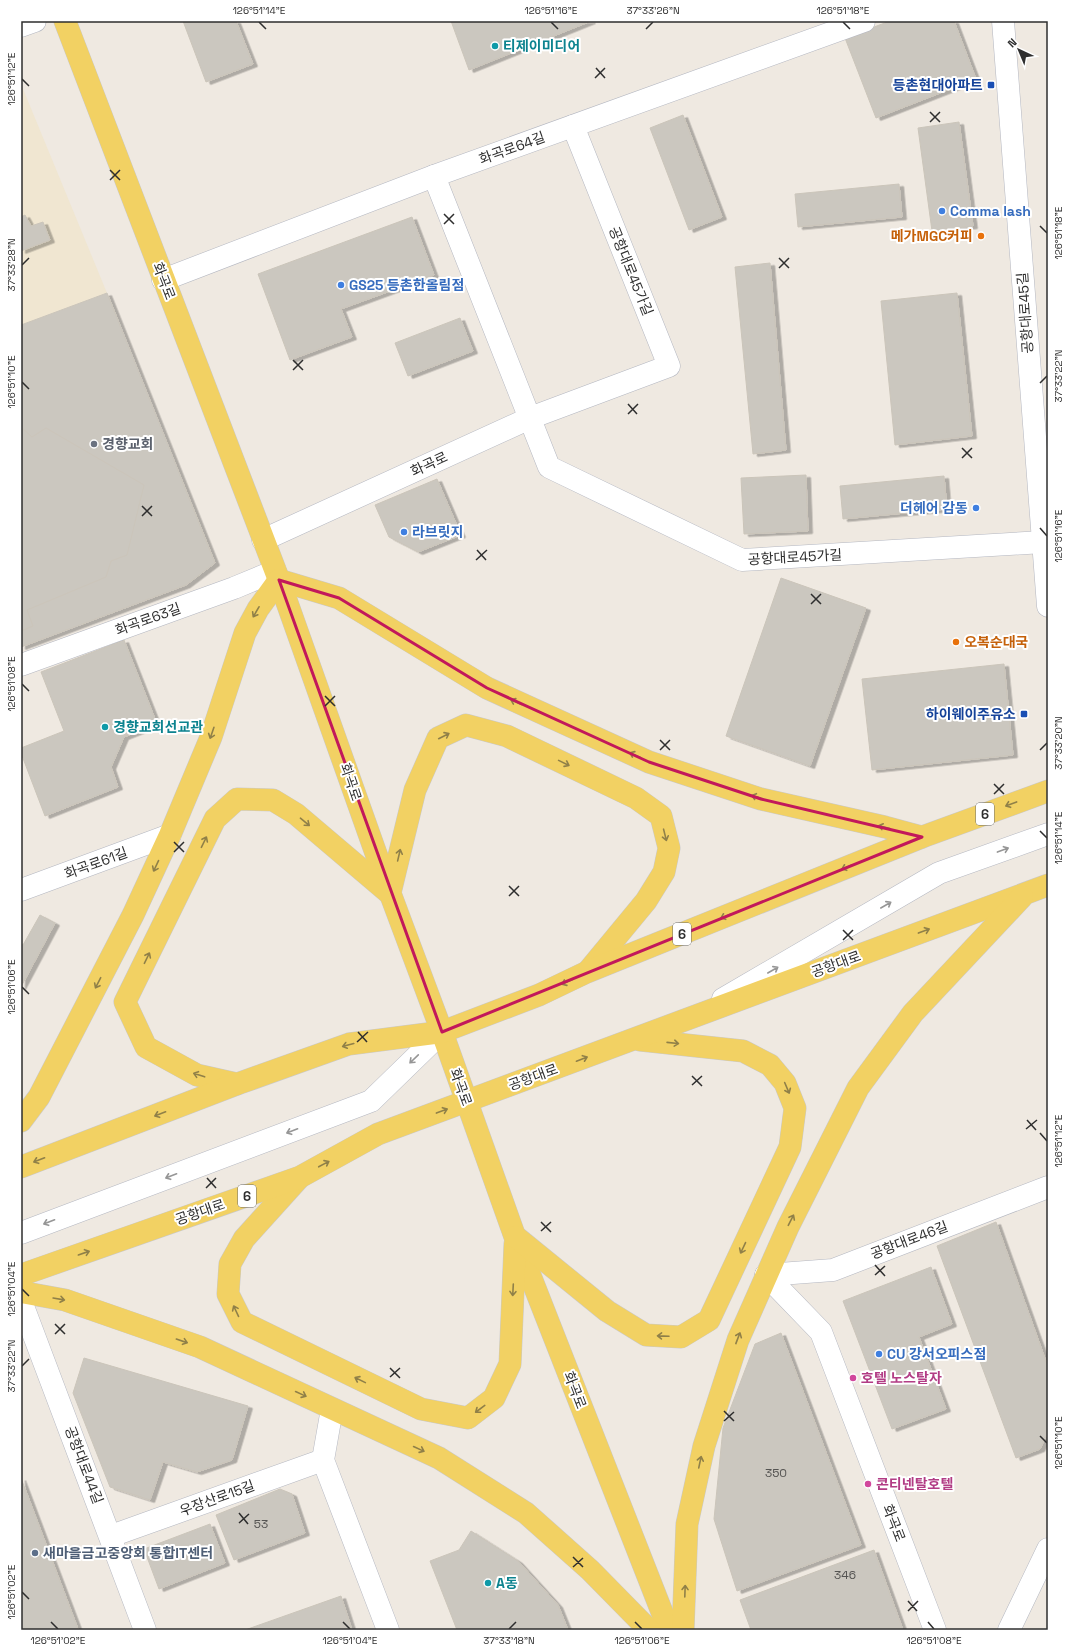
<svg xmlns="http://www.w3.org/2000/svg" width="1069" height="1651" font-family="'Space Grotesk','Noto Sans KR',sans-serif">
  <defs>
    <filter id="shadow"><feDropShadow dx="4.5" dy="2.5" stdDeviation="0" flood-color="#0004"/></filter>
  </defs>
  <rect width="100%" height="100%" fill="#efe9e1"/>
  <path fill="#f0e6d1" d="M21 84 107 293 21 325Z"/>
  <g fill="#cbc7bf" stroke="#cbc5ba" filter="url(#shadow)">
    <path d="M183 21H236L253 64 206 82Z"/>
    <path d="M451 21H591L469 70Z"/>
    <path d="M890 21H954L976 79 876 118 845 38Z"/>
    <path d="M683 115 722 217 689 230 650 128Z"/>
    <path d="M959 122 973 226 932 231 918 128Z"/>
    <path d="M899 184 902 217 798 227 795 194Z"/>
    <path d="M25 215 31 226 43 222 50 240 21 251V217Z"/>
    <path d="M412 217 434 275 341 309 352 337 290 360 258 274Z"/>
    <path d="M770 263 786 450 753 454 735 267Z"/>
    <path d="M107 293 215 563 186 585 21 647V325Z"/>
    <path d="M957 293 972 436 895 445 881 301Z"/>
    <path d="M460 318 473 351 408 376 395 343Z"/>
    <path d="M21 427 32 437 46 428 144 485 127 555 111 561 106 577 27 610 33 626 21 631Z"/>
    <path d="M806 475 808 531 744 534 741 478Z"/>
    <path d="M944 476 947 509 843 519 840 486Z"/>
    <path d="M437 479 461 535 418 552 389 537 375 505Z"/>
    <path d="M781 578 866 608 810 766 726 736Z"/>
    <path d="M124 640 157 724 124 737 111 767 118 787 45 816 21 753V748L64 731 41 672Z"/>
    <path d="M1004 664 1013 755 872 770 862 679Z"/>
    <path d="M40 915 55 923 21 987V944L23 945Z"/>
    <path d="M996 1222 1048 1367V1432L1040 1449 1016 1458 937 1246Z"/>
    <path d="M931 1267 952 1324 919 1337 946 1409 892 1429 843 1301Z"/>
    <path d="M781 1333 861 1545 737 1591 714 1519 723 1428 755 1344Z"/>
    <path d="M84 1358 248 1406 232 1460 197 1472 163 1462 150 1500 110 1487 73 1393Z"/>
    <path d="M21 1478 78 1629 76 1630H21Z"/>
    <path d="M280 1489 292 1494 305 1533 234 1560 216 1515Z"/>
    <path d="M210 1524 225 1563 159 1589 144 1549Z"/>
    <path d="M471 1531 518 1561 558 1605 568 1630H457L430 1561 459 1550Z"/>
    <path d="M874 1550 903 1630H751L740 1600Z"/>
    <path d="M341 1596 352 1630H245Z"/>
  </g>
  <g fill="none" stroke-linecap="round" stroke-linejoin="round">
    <defs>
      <g id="minor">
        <path d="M1003 21 1048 606"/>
        <path d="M21 26 35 21"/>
        <path d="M434 176 549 467 742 560 1043 542"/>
        <path d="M163 280 434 176 864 21"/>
        <path d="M263 540 530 418 669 366 573 126"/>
        <path d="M21 665 234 588 275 571"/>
        <path d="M21 890 170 835"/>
        <path d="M723 999 939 873 1048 834"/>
        <path d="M21 1233 371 1101 442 1032"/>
        <path d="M766 1275 821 1332 935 1630"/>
        <path d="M766 1275 833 1270 1048 1187"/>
        <path d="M21 1301 145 1630"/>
        <path d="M332 1409 323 1460 388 1630"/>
        <path d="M111 1536 323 1460"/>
        <path d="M1009 1630 1048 1549"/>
      </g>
      <g id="major">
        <path d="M65 21 279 580 390 893 442 1032 515 1237 669 1630"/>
        <path d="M279 580 339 598 487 688 649 762 761 799 885 827 922 837"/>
        <path d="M390 893 415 790 438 738 466 725 507 736 636 798 661 816 669 848 664 872 646 901 589 970"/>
        <path d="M237 1084 197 1075 146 1047 125 1002 215 819 237 799 273 800 296 814 389 893"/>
        <path d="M21 1121 39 1097 133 915 170 835 211 737 245 633 258 609 279 580"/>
        <path d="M21 1167 237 1084 349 1044 442 1032 539 995 587 972 922 837 1048 791"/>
        <path d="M299 1178 244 1239 230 1264 228 1294 242 1322 421 1409 468 1418 494 1398 510 1364 515 1244"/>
        <path d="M516 1237 607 1311 646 1335 681 1337 709 1320 790 1147 795 1108 785 1083 770 1065 743 1051 640 1040"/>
        <path d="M21 1275 300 1177 378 1134 1048 885"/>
        <path d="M21 1292 65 1300 200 1347 439 1458 526 1513 590 1570 649 1630"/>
        <path d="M683 1630 687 1524 704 1446 738 1340 788 1227 858 1088 913 1013 1022 897"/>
      </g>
    </defs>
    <use href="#minor" stroke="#b4b7c1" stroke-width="23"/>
    <use href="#major" stroke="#c9c9c9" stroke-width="23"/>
    <use href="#minor" stroke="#fff" stroke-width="22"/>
    <use href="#major" stroke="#f2d163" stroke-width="22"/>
  </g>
  <defs><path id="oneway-shaft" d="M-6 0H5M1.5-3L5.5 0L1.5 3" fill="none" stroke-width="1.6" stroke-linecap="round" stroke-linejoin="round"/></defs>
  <g stroke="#908048">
    <use href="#oneway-shaft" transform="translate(256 612) rotate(120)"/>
    <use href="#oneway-shaft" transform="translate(516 702) rotate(-156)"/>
    <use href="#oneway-shaft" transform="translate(212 733) rotate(109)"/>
    <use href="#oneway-shaft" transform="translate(444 736) rotate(-27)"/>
    <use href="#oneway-shaft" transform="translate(635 755) rotate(-156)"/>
    <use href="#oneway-shaft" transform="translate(564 763) rotate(26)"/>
    <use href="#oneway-shaft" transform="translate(757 797) rotate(-163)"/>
    <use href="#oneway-shaft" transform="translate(1011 804) rotate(160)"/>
    <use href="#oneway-shaft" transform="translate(305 822) rotate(40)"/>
    <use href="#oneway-shaft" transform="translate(884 827) rotate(-166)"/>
    <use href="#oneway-shaft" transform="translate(665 835) rotate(76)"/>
    <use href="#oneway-shaft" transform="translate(204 842) rotate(-64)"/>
    <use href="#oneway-shaft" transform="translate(399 855) rotate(-77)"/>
    <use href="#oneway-shaft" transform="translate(156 866) rotate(115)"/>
    <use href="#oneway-shaft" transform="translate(847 867) rotate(158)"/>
    <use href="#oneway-shaft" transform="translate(726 916) rotate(158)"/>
    <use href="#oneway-shaft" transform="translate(924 931) rotate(-20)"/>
    <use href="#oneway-shaft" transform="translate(147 958) rotate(-64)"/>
    <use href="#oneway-shaft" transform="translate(567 982) rotate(155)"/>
    <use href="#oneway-shaft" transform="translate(98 983) rotate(117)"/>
    <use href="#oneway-shaft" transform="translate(673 1043) rotate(6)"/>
    <use href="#oneway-shaft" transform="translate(348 1045) rotate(165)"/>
    <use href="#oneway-shaft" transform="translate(582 1059) rotate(-21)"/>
    <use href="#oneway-shaft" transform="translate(199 1075) rotate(-162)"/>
    <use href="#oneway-shaft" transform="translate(787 1088) rotate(67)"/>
    <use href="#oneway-shaft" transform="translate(442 1111) rotate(-20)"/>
    <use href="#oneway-shaft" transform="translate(160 1114) rotate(159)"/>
    <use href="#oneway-shaft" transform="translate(39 1160) rotate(159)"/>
    <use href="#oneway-shaft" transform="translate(324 1164) rotate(-28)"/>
    <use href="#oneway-shaft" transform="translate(791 1220) rotate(-63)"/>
    <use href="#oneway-shaft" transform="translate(743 1248) rotate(115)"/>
    <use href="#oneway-shaft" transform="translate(84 1253) rotate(-19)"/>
    <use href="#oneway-shaft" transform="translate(513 1290) rotate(93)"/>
    <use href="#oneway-shaft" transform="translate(59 1299) rotate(10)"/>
    <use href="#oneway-shaft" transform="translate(236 1311) rotate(-115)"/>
    <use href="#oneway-shaft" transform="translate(663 1336) rotate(-178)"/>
    <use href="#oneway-shaft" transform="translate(738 1338) rotate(-69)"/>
    <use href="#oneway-shaft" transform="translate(182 1341) rotate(19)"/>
    <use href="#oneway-shaft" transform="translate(360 1380) rotate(-154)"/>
    <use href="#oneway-shaft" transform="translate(301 1394) rotate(25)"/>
    <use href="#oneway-shaft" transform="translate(480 1409) rotate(143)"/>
    <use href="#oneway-shaft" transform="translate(419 1449) rotate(25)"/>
    <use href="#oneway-shaft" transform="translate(700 1462) rotate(-78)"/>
    <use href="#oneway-shaft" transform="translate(685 1591) rotate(-88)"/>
  </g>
  <g stroke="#969696">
    <use href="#oneway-shaft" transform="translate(1003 850) rotate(-20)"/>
    <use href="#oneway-shaft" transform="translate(886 905) rotate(-30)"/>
    <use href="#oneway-shaft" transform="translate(773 970) rotate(-30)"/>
    <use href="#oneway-shaft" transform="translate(414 1059) rotate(136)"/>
    <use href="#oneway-shaft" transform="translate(292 1131) rotate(159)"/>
    <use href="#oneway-shaft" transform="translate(171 1176) rotate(159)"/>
    <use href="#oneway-shaft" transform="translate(49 1222) rotate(159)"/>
  </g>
  <path fill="none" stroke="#c2185b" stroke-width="3" stroke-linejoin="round" d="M279 580 339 598 487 688 649 762 761 799 922 837 442 1032Z"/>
  <path fill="none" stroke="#2e2e2e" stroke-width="1.5" d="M259 22 266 29M551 22 558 29M843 22 850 29M646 29 653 22M596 68 605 78M595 78 605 68M22 79 29 86M930 112 940 122M930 122 940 112M110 170 120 180M110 180 120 170M444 214 454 224M444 224 454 214M1040 226 1047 233M779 258 789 268M22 265 29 258M779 268 789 258M293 360 303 370M293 370 303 360M22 382 29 389M1040 383 1047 376M628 404 637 414M628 414 638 404M962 448 972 458M962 458 972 448M142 506 152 516M142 516 152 506M1040 528 1047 536M477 550 486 560M476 560 487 550M811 594 821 604M811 604 821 594M22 684 29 691M325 696 335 706M325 706 335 696M660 740 670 750M660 750 670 740M1040 750 1047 743M994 784 1004 794M994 794 1004 784M1040 831 1047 838M174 842 184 852M174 852 184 842M509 886 519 896M509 896 519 886M843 930 853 940M843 940 853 930M22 987 29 994M358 1032 367 1042M357 1042 368 1032M692 1076 702 1086M692 1085 702 1076M1027 1120 1036 1130M1026 1129 1037 1120M1040 1133 1047 1141M207 1178 216 1188M206 1188 216 1178M541 1222 551 1232M541 1231 551 1222M875 1265 885 1276M875 1275 885 1266M22 1289 29 1296M55 1324 65 1334M55 1334 65 1324M22 1366 29 1359M390 1368 400 1378M390 1377 400 1368M724 1411 734 1421M724 1421 734 1412M1040 1436 1047 1443M239 1513 248 1524M239 1523 249 1514M573 1557 583 1567M573 1567 583 1558M22 1592 29 1599M908 1601 917 1611M908 1611 918 1601M51 1622 58 1629M343 1622 350 1629M635 1622 642 1629M928 1622 934 1629M509 1629 516 1622"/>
  <g fill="#0f9aa8" stroke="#fff" stroke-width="1.5">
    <circle cx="495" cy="46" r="4"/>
    <circle cx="105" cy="727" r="4"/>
    <circle cx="488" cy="1583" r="4"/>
  </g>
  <g fill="#1a4fb4" stroke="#fff" stroke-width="1.5">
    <rect x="987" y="81" width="8" height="8" rx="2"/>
    <rect x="1020" y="710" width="8" height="8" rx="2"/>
  </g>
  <g fill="#3f7fe0" stroke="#fff" stroke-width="1.5">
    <circle cx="942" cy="211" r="4"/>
    <circle cx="341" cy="285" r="4"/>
    <circle cx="976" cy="508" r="4"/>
    <circle cx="404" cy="532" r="4"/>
    <circle cx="879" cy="1354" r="4"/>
  </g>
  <g fill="#e8710a" stroke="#fff" stroke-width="1.5">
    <circle cx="981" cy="236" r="4"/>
    <circle cx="956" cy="642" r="4"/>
  </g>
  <circle fill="#6b7280" stroke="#fff" stroke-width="1.5" cx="94" cy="444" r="4"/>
  <g fill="#d1479c" stroke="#fff" stroke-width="1.5">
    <circle cx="853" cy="1378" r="4"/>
    <circle cx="868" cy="1484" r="4"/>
  </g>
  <circle fill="#5c6f8a" stroke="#fff" stroke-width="1.5" cx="35" cy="1553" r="4"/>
  <g text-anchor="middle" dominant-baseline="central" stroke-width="4" stroke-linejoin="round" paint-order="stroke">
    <g font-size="12" fill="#555452">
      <text x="776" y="1473">350</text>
      <text x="261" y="1524">53</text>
      <text x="845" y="1575">346</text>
    </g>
    <g fill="#fff" stroke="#6d6d6d" stroke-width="1">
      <rect x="976" y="803" width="18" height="22" rx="3"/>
      <rect x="673" y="923" width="18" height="22" rx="3"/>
      <rect x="238" y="1185" width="18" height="22" rx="3"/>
    </g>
    <g font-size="13" font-weight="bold" fill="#2e2e2e">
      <text x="985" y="814">6</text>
      <text x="682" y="934">6</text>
      <text x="247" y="1196">6</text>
    </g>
    <g font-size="14" font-weight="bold" fill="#0d838f" stroke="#fff" text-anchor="start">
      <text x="503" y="46">티제이미디어</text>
      <text x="113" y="727">경향교회선교관</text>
      <text x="496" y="1583">A동</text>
    </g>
    <g font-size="14" font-weight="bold" fill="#164399" stroke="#fff" text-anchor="end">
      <text x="983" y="85">등촌현대아파트</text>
      <text x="1016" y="714">하이웨이주유소</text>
    </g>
    <g font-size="14" fill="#2e2e2e" stroke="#fff">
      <text transform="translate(512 148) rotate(-20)">화곡로64길</text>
      <text transform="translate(631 271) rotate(68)">공항대로45가길</text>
      <text transform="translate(164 281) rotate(69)">화곡로</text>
      <text transform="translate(1025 313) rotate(-94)">공항대로45길</text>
      <text transform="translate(429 464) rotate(-25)">화곡로</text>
      <text transform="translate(795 557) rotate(-3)">공항대로45가길</text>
      <text transform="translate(148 619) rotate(-20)">화곡로63길</text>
      <text transform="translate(351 782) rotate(71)">화곡로</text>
      <text transform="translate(96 863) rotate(-20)">화곡로61길</text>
      <text transform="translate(836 964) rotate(-20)">공항대로</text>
      <text transform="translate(533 1077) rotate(-20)">공항대로</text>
      <text transform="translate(461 1087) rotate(70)">화곡로</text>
      <text transform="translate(200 1212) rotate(-19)">공항대로</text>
      <text transform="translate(909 1240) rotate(-21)">공항대로46길</text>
      <text transform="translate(575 1390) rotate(69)">화곡로</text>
      <text transform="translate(84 1465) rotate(69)">공항대로44길</text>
      <text transform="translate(217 1498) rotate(-20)">우장산로15길</text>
      <text transform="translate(894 1523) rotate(69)">화곡로</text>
    </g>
    <g font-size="14" font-weight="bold" fill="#366cbe" stroke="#fff" text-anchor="start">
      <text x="950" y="211">Comma lash</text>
      <text x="349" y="285">GS25 등촌한올림점</text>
      <text x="968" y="508" text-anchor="end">더헤어 감동</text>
      <text x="412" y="532">라브릿지</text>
      <text x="887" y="1354">CU 강서오피스점</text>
    </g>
    <g font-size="14" font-weight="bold" fill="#c56008" stroke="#fff" text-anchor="end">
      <text x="973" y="236">메가MGC커피</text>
      <text x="964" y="642" text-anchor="start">오복순대국</text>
    </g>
    <g font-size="14" font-weight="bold" fill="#5b616d" stroke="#fff" text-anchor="start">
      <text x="102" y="444">경향교회</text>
    </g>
    <g font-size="14" font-weight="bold" fill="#b23c85" stroke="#fff" text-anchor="start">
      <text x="861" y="1378">호텔 노스탈자</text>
      <text x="876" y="1484">콘티넨탈호텔</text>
    </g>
    <g font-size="14" font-weight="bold" fill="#4e5e75" stroke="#fff" text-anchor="start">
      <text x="43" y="1553">새마을금고중앙회 통합IT센터</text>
    </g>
  </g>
  <rect width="1069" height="1651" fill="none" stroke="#ffffff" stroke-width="44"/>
  <g transform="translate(1019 50) rotate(316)" stroke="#ffffff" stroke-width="3" paint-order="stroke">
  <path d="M0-3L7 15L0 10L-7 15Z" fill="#2e2e2e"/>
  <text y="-6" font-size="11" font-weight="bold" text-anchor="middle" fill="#2e2e2e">N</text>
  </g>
  <rect x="22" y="22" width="1025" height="1607" fill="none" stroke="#2e2e2e" stroke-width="1.5"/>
  <g font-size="10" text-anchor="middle" fill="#2e2e2e">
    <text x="259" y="14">126°51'14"E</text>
    <text x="551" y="14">126°51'16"E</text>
    <text x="653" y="14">37°33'26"N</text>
    <text x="843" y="14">126°51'18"E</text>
    <text transform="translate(11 79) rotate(-90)" y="4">126°51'12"E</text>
    <text transform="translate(1058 233) rotate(-90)" y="4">126°51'18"E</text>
    <text transform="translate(11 265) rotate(-90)" y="4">37°33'28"N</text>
    <text transform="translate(1058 376) rotate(-90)" y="4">37°33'22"N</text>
    <text transform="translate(11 382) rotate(-90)" y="4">126°51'10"E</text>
    <text transform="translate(1058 536) rotate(-90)" y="4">126°51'16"E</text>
    <text transform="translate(11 684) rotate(-90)" y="4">126°51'08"E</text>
    <text transform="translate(1058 743) rotate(-90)" y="4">37°33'20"N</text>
    <text transform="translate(1058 838) rotate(-90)" y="4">126°51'14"E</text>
    <text transform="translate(11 987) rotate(-90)" y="4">126°51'06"E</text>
    <text transform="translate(1058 1141) rotate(-90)" y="4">126°51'12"E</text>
    <text transform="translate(11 1289) rotate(-90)" y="4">126°51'04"E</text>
    <text transform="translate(11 1366) rotate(-90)" y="4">37°33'22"N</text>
    <text transform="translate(1058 1443) rotate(-90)" y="4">126°51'10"E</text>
    <text transform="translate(11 1592) rotate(-90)" y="4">126°51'02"E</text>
    <text x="58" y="1644">126°51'02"E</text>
    <text x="350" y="1644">126°51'04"E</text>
    <text x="509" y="1644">37°33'18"N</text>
    <text x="642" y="1644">126°51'06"E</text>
    <text x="934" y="1644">126°51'08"E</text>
  </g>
</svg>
